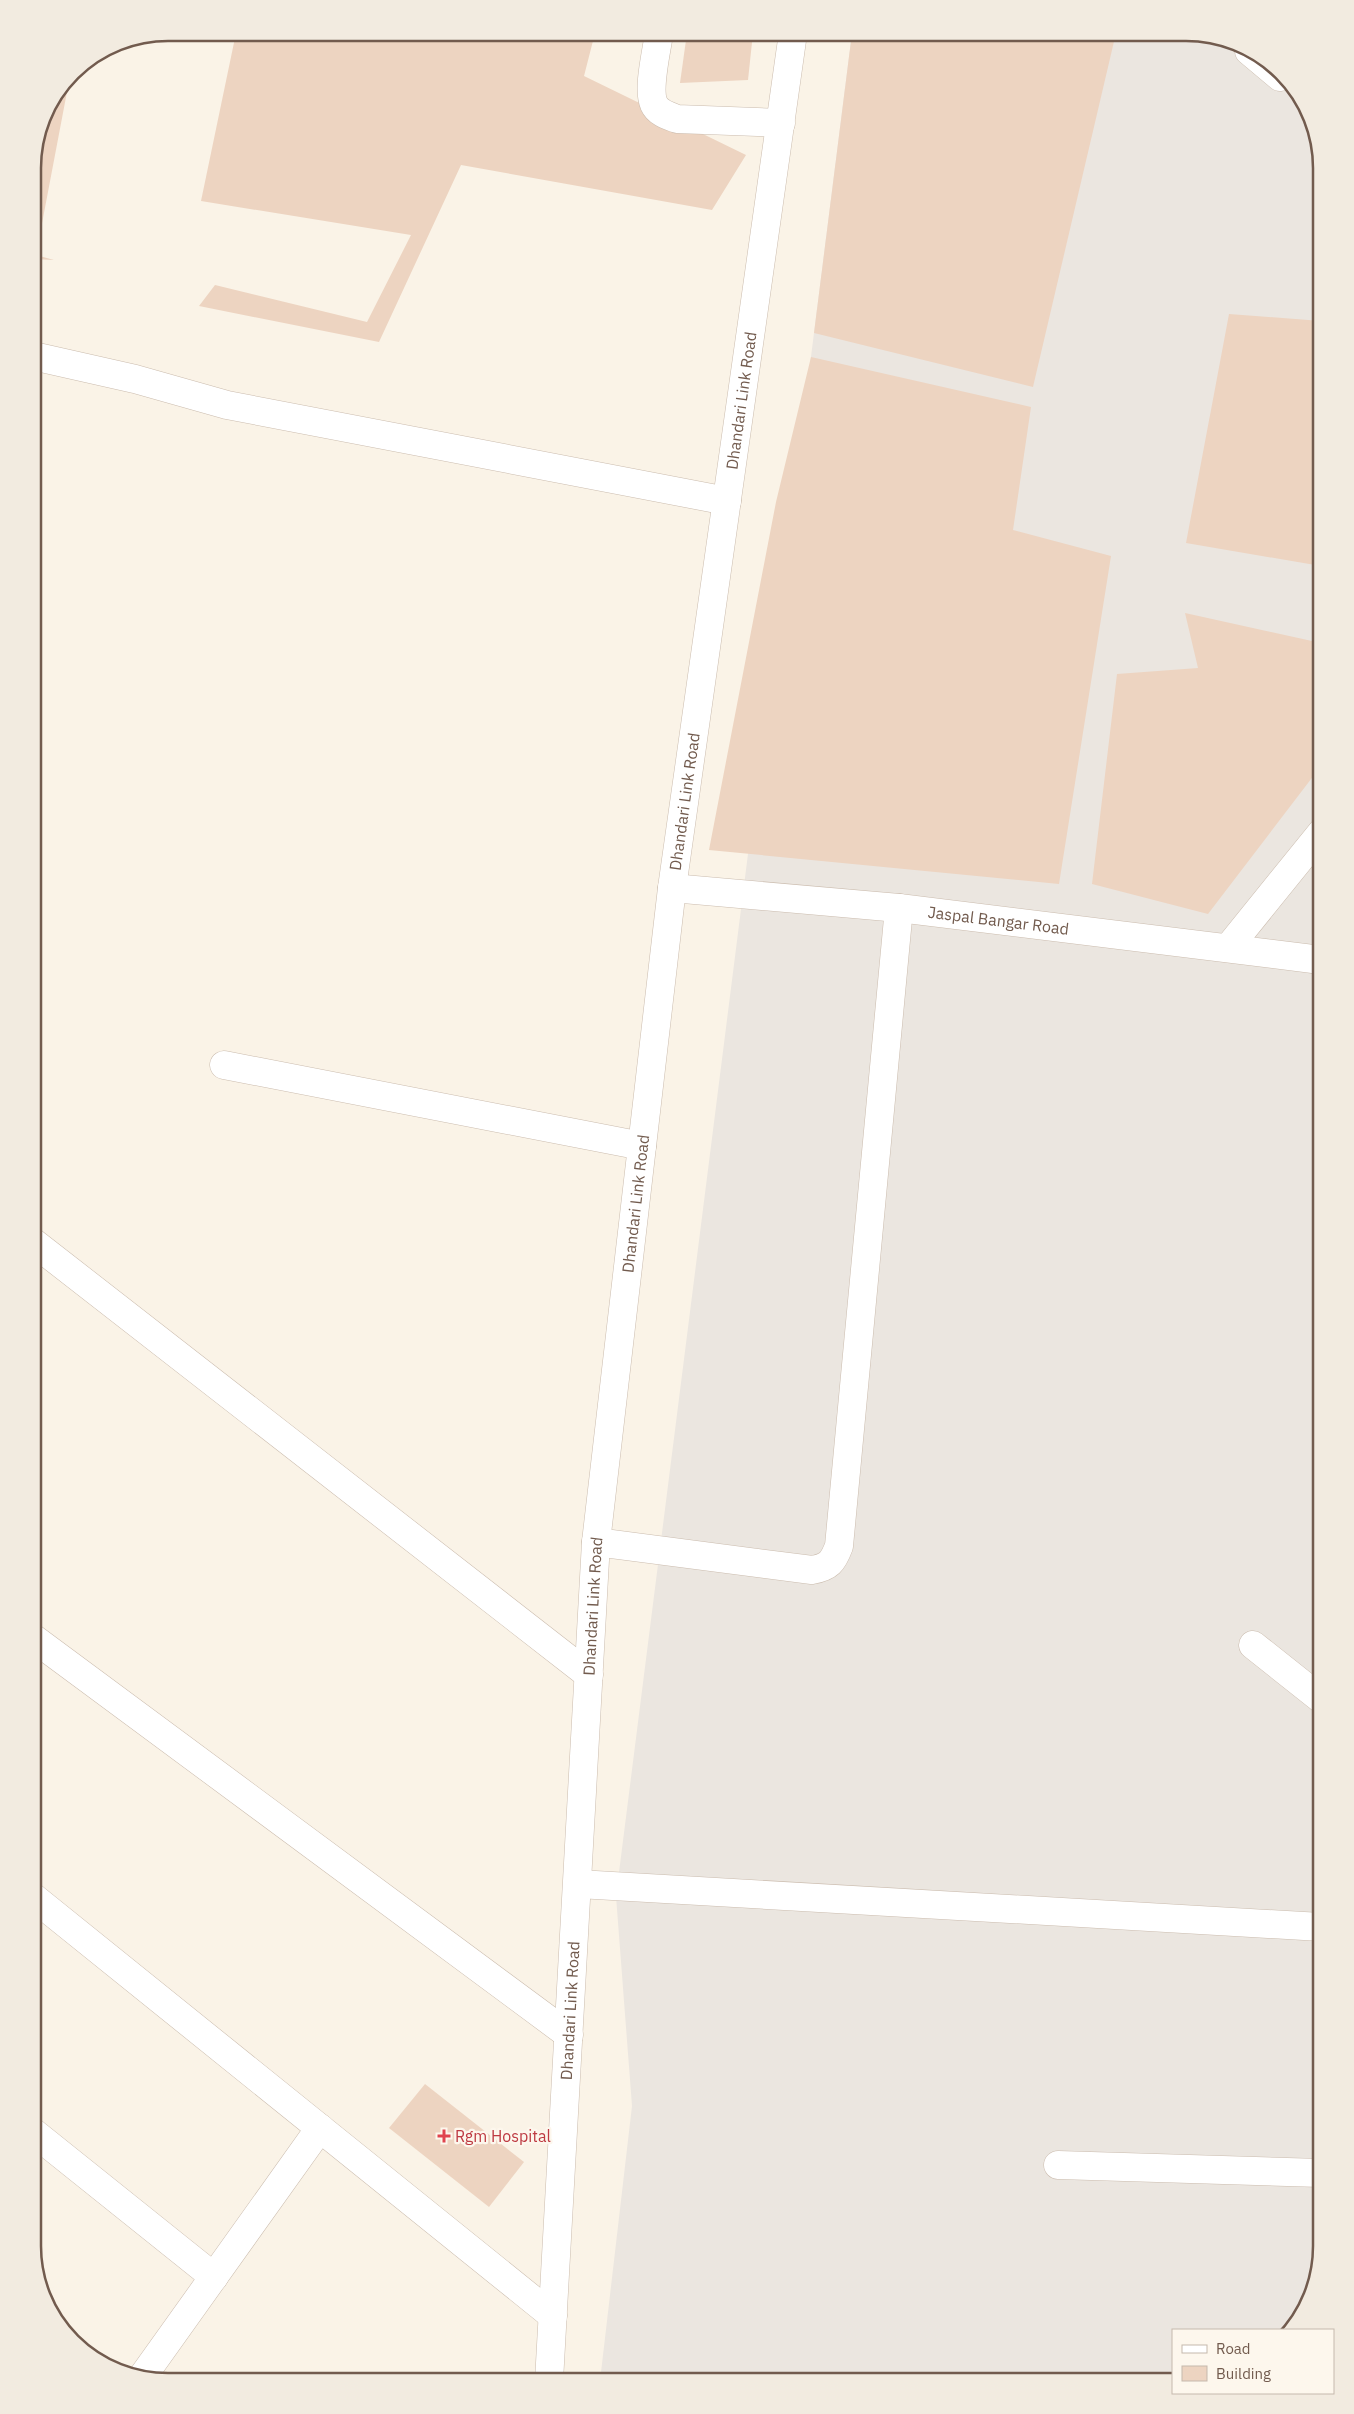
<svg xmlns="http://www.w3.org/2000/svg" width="1354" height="2414" font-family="'IBM Plex Sans',sans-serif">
  <rect width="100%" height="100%" fill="#faf3e7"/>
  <path fill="#ebe6e0" d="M852 33H1195L1261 56 1308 109 1321 168V2246L1299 2321 1288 2330H1173V2381H600L632 2106 616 1896Z"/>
  <g fill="#edd4c1">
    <path d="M236 33H595L584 76 746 155 712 210 461 165 379 342 199 306 215 285 367 322 411 235 201 201Z"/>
    <path d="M687 33H753L748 80 680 83Z"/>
    <path d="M852 33H1116L1033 387 814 333Z"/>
    <path d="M70 76 36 255 54 260 33 259V160L43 116Z"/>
    <path d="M1229 314 1321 321V566L1186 543Z"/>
    <path d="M811 357 1031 407 1013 530 1111 556 1059 884 709 850 776 502Z"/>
    <path d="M1185 613 1321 643V766L1208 914 1092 884 1117 674 1198 668Z"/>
    <path d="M425 2084 524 2162 489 2207 389 2128Z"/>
  </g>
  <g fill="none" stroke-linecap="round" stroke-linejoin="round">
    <defs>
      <g id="minor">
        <path d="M659 33C657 50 647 89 654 104 658 113 669 116 677 119L781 123"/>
        <path d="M1249 51 1280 77"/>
        <path d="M33 356 135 379 227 405 727 501"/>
        <path id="s1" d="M672 888 899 908 1321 960"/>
        <path d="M1228 948 1321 833"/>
        <path d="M224 1065 642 1146"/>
        <path d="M33 1242 589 1675"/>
        <path d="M596 1542 812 1570C829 1567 833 1562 839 1546L899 908"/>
        <path d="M33 1638 569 2035"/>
        <path d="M1253 1645 1321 1699"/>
        <path d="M578 1884 1321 1927"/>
        <path d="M33 1897 553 2316"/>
        <path d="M33 2132 214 2277"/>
        <path d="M1058 2165 1321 2173"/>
        <path d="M143 2376 320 2128"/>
        <path id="s2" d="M549 2381 596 1542 672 888 793 33"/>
      </g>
    </defs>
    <use href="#minor" stroke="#cbbcae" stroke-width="29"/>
    <use href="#minor" stroke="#fff" stroke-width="28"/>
  </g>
  <path fill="#e0444e" stroke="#fdf7ed" stroke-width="2" d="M441.5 2128.5h5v5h5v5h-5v5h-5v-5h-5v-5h5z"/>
  <g text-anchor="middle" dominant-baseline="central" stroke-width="4.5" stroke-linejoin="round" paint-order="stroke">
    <g font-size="16" fill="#725b4e" stroke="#fdf7ed">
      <text stroke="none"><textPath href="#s2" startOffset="1991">Dhandari Link Road</textPath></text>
      <text stroke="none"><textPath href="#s2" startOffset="1586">Dhandari Link Road</textPath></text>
      <text stroke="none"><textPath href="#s1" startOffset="328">Jaspal Bangar Road</textPath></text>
      <text stroke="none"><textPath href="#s2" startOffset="1181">Dhandari Link Road</textPath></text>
      <text stroke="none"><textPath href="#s2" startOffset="776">Dhandari Link Road</textPath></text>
      <text stroke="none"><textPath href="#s2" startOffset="371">Dhandari Link Road</textPath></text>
    </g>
    <g font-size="16" fill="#be3a42" stroke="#fdf7ed" text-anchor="start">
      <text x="455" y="2136">Rgm Hospital</text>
    </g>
  </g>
  <path d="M0 0H1354V2414H0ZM168 41H1186A127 127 0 0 1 1313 168V2246A127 127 0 0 1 1186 2373H168A127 127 0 0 1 41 2246V168A127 127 0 0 1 168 41Z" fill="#f2ebe0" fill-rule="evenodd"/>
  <path fill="none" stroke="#725b4e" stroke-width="2.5" d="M168 41H1186A127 127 0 0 1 1313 168V2246A127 127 0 0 1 1186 2373H168A127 127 0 0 1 41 2246V168A127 127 0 0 1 168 41Z"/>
  <rect x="1172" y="2329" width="162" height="65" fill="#fdf7ed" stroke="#c5b9ad"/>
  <rect x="1182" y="2345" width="25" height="8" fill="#ffffff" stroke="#c5b9ad"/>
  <text x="1216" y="2354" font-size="15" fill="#725b4e">Road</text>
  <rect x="1182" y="2366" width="25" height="15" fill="#edd4c1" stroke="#c5b9ad"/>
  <text x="1216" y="2379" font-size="15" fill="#725b4e">Building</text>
</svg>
